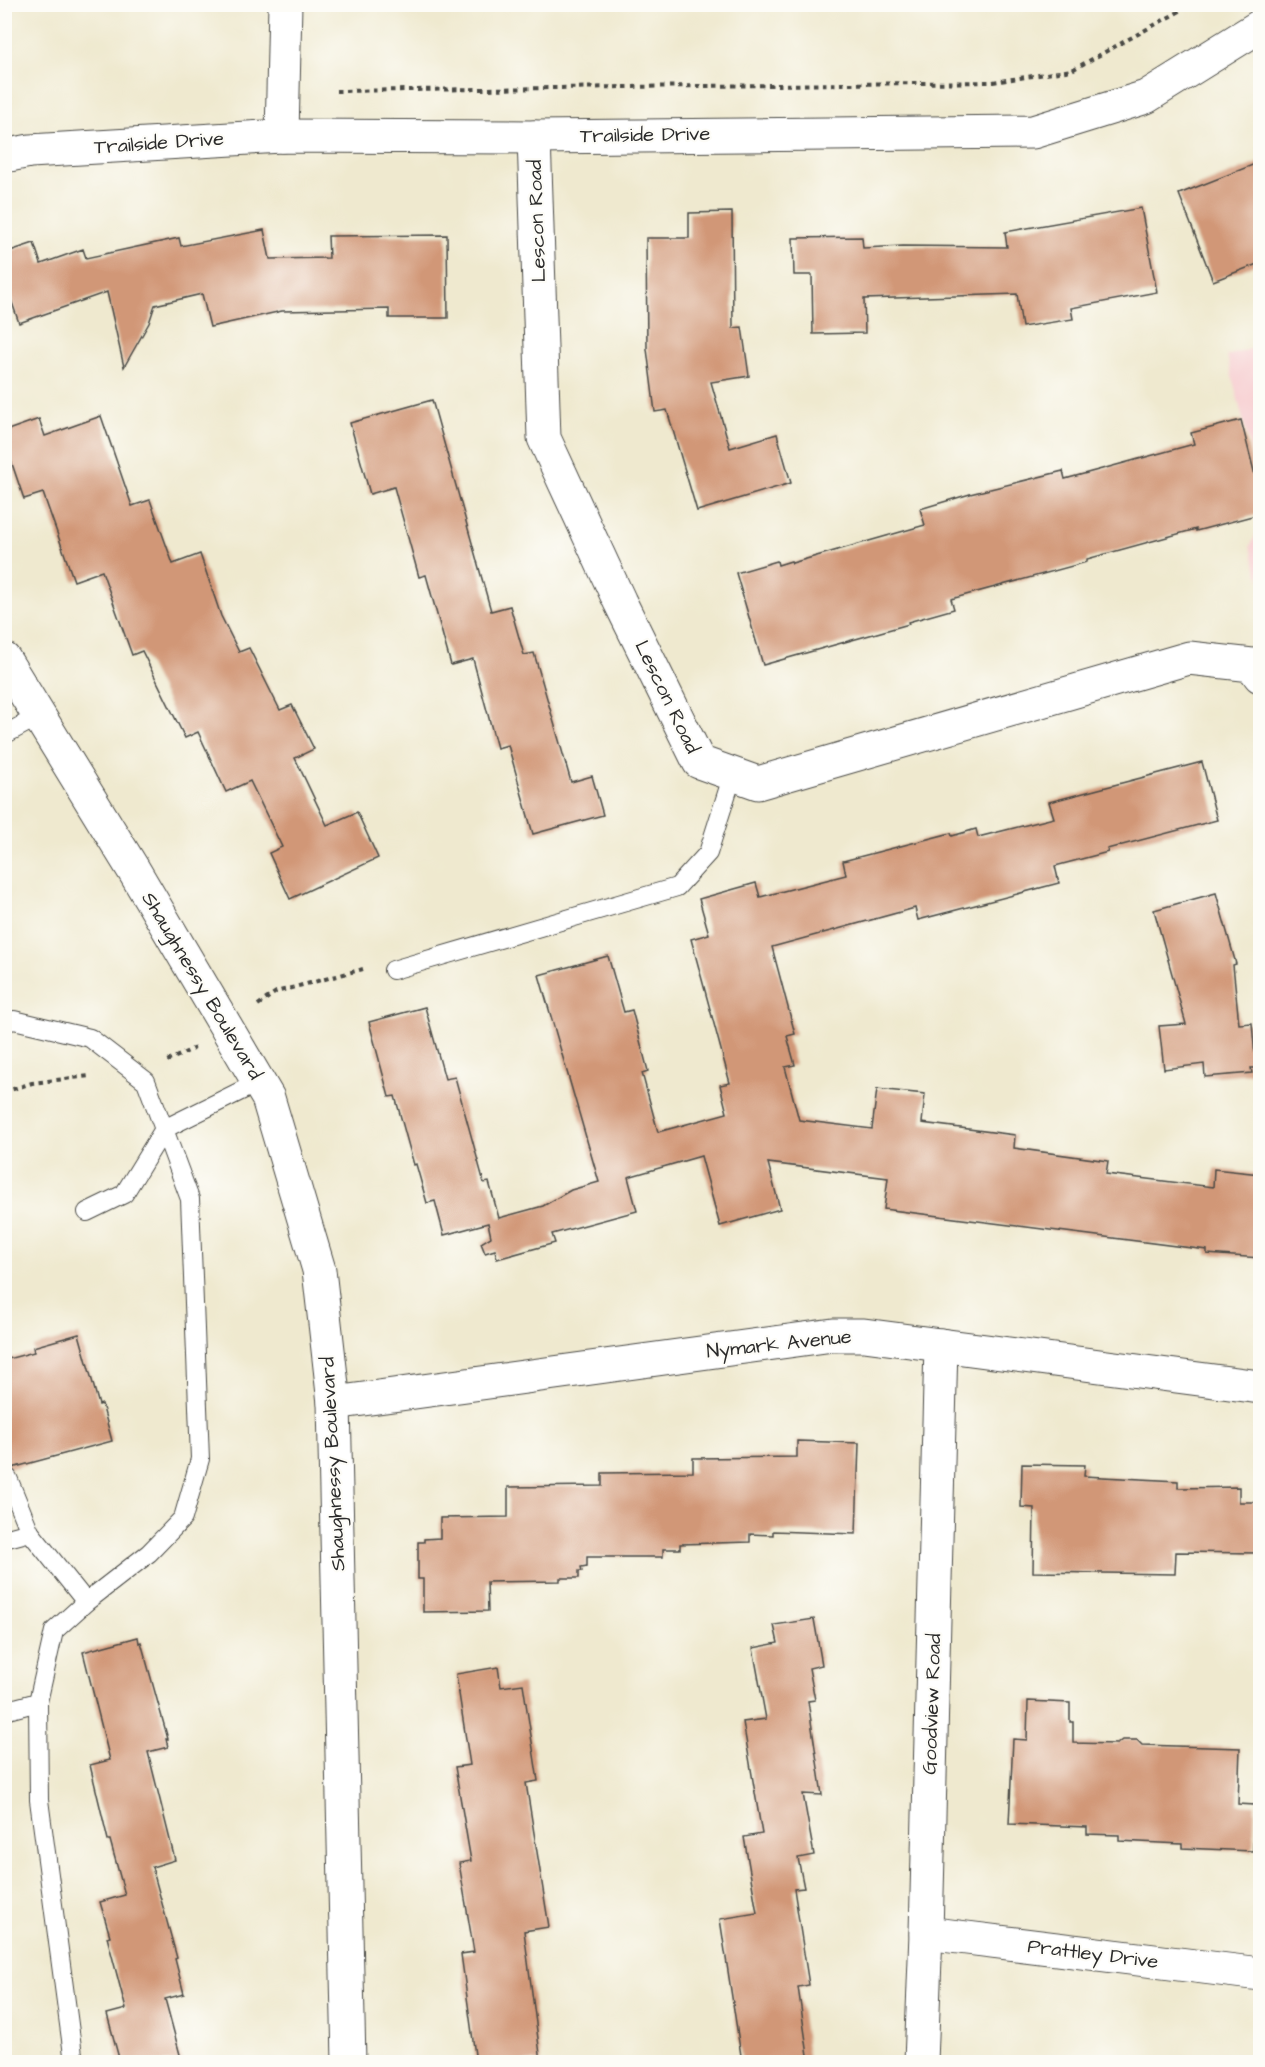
<svg xmlns="http://www.w3.org/2000/svg" width="1265" height="2067" font-family="'Architects Daughter',sans-serif">
  <rect width="100%" height="100%" fill="#fdfcf7"/>
  <filter id="ink" filterUnits="userSpaceOnUse"><feTurbulence type="fractalNoise" baseFrequency=".0167" numOctaves="2"/><feDisplacementMap in="SourceGraphic" scale="12" xChannelSelector="R" yChannelSelector="G"/><feConvolveMatrix kernelMatrix="1 2 1 2 8 2 1 2 1" color-interpolation-filters="sRGB"/></filter>
  <filter id="wash" filterUnits="userSpaceOnUse"><feTurbulence type="fractalNoise" baseFrequency=".008" numOctaves="4" result="noise"/><feDisplacementMap in="SourceGraphic" scale="24" xChannelSelector="R" yChannelSelector="G"/><feGaussianBlur stdDeviation="1.35" result="paint"/><feColorMatrix in="noise" values="0 0 0 0 0 0 0 0 0 0 0 0 0 0 0 0 0 1.4 0 .05"/><feComposite in="paint" operator="in"/></filter>
  <g filter="url(#wash)">
    <rect width="100%" height="100%" fill="#efe9cf"/>
    <g fill="#f7cfd2">
      <path d="M1260 346V488L1227 356Z"/>
      <path d="M1260 527V582L1250 546Z"/>
    </g>
    <g id="blocks">
      <g fill="#d19777">
        <path d="M1260 162V263L1213 281 1179 194Z"/>
        <path d="M1141 208 1157 292 1071 308 1073 319 1022 327 1017 294 864 299 865 333 813 334 812 275H794L793 238 862 237 863 248 903 246 1007 247 1005 232Z"/>
        <path d="M732 212 733 328 742 327 749 376 711 382 730 448 777 434 791 483 697 511 667 410 655 412 647 349 646 238H689V213Z"/>
        <path d="M264 230 270 259 329 258 328 236 447 235 448 318H389V309L282 311 210 327 202 294 155 305 149 323 124 367 107 292 19 323 4 279V253L34 243 41 264 83 249 86 258 179 238 181 246Z"/>
        <path d="M432 400 491 611 510 606 524 655 534 653 571 782 592 776 603 815 533 834 508 745 497 748 473 659 451 665 426 575 419 577 394 487 370 494 350 423Z"/>
        <path d="M101 416 132 506 150 500 173 564 200 554 221 616 239 652 249 648 280 710 292 705 314 749 295 758 327 825 357 812 378 858 290 899 269 853 282 847 250 781 226 792 198 732 185 738 142 651 132 655 102 571 74 581 43 493 24 499 7 449 11 448 5 431 39 419 45 436Z"/>
        <path d="M1241 420 1260 495V514L1196 531V529L1087 559V562L951 599 954 609 908 622 909 624 763 665 736 573 777 561 778 565 791 561 792 563 925 525 920 509 970 494 1063 471 1065 479 1194 444 1191 433Z"/>
        <path d="M1202 762 1217 820 1107 849 1108 852 1055 866 1059 883 918 920 915 908 772 947 795 1034 787 1036 795 1065 785 1067 799 1120 872 1129 877 1089 925 1094 922 1123 1015 1135 1014 1148 1108 1161 1106 1174 1213 1187 1214 1169 1260 1174V1258L1207 1254V1250L884 1209 888 1178 768 1163 780 1209 720 1226 701 1156 628 1177 637 1211 552 1234 555 1243 497 1259 495 1250 485 1253 481 1243 491 1237 488 1223 444 1235 435 1201 427 1203 416 1164 414 1165 395 1096 389 1097 369 1022 425 1007 445 1079 455 1077 484 1183 489 1182 499 1218 543 1206 571 1190 599 1182 539 975 608 956 624 1012 632 1010 648 1071 642 1073 658 1132 727 1113 720 1085 730 1083 691 939 709 934 699 899 756 883 760 897 846 875 843 861 951 833 952 836 976 829 978 837 1054 818 1049 802Z"/>
        <path d="M1216 893 1236 964 1233 965 1239 1024 1252 1023 1256 1068H1251L1252 1073 1205 1077 1204 1064 1164 1069 1159 1026 1186 1024 1154 910Z"/>
        <path d="M79 1334 99 1405 102 1404 112 1441 12 1468 4 1467V1360L34 1352 33 1347Z"/>
        <path d="M797 1441 859 1443 856 1534 773 1531V1535L750 1534V1542L680 1544V1549H663V1557H587V1566L581 1567 582 1571H579V1578H560V1581L487 1582 488 1611 423 1612V1579H418V1542H424V1539L440 1538V1518L508 1517V1487L602 1486V1473L693 1472V1458L797 1457Z"/>
        <path d="M1022 1464 1085 1465 1084 1476 1178 1481V1488L1239 1487V1502H1260V1553L1176 1552 1175 1574 1033 1572 1034 1508 1021 1507Z"/>
        <path d="M814 1619 822 1665 809 1668 815 1700 808 1701 822 1795 803 1794 814 1855 798 1858 804 1888 794 1889 809 1985 798 1987 809 2062H742L720 1919 757 1913 744 1837 762 1834 743 1722 766 1719 753 1648 778 1643 774 1625Z"/>
        <path d="M138 1637 139 1643 141 1642 168 1739H166L168 1747 148 1752 175 1860 152 1867 177 1958 175 1959 184 1994 165 1999 182 2062H120L107 2014 126 2009 107 1937 110 1936 100 1902 125 1895 110 1840H108L90 1765 110 1760 83 1652Z"/>
        <path d="M498 1667 501 1687 523 1684 538 1781 526 1783 549 1927 524 1931 541 2062H476L461 1954 474 1952 459 1863 471 1861 455 1767 470 1765 456 1674Z"/>
        <path d="M1028 1701 1070 1703V1722H1073V1743L1117 1744 1122 1740H1137L1142 1745 1240 1748 1238 1804 1255 1805 1253 1851 1182 1848V1844L1119 1841V1835L1087 1834V1827L1009 1824 1013 1739 1027 1740Z"/>
      </g>
    </g>
  </g>
  <g filter="url(#ink)">
    <use href="#blocks" fill-opacity="0" stroke="#484844" stroke-width="1.5"/>
    <g fill="none" stroke-linecap="round" stroke-linejoin="round">
      <defs>
        <g id="service">
          <path d="M4 735 39 716"/>
          <path d="M393 970 677 887 708 853 733 774"/>
          <path d="M4 1023 14 1020 90 1038 146 1081 190 1199 200 1459 183 1518 149 1553 86 1602 54 1631 38 1702 39 1800 74 2062"/>
          <path d="M87 1212 124 1194 164 1129 259 1082"/>
          <path d="M8 1478 30 1532 86 1602"/>
          <path d="M4 1539 30 1532"/>
          <path d="M4 1711 38 1702"/>
        </g>
        <g id="minor">
          <path d="M282 136 285 4"/>
          <path d="M534 137 544 438 620 602 699 762 758 783 1189 658 1252 665 1260 676"/>
          <path d="M4 156 30 151 282 136 534 137 1033 132 1146 97 1260 26"/>
          <path d="M926 1933 1260 1974"/>
          <path d="M921 2062 926 1933 941 1345"/>
        </g>
        <g id="tertiary">
          <path d="M4 659 133 869 268 1098 319 1270 334 1403 349 2062"/>
          <path d="M334 1403 833 1335H864L1260 1387"/>
        </g>
      </defs>
      <use href="#service" stroke="#484844" stroke-width="20"/>
      <use href="#minor" stroke="#484844" stroke-width="35"/>
      <use href="#tertiary" stroke="#484844" stroke-width="35"/>
      <g stroke="#484844" stroke-width="4" stroke-dasharray="4.5 4.5" stroke-linecap="butt">
        <path d="M336 91 993 82 1072 70 1193 4"/>
        <path d="M258 1005 276 992 363 969"/>
        <path d="M167 1061 195 1048"/>
        <path d="M4 1092 32 1083 89 1076"/>
      </g>
      <use href="#service" stroke="#fff" stroke-width="18"/>
      <use href="#minor" stroke="#fff" stroke-width="33"/>
      <use href="#tertiary" stroke="#fff" stroke-width="33"/>
    </g>
  </g>
  <g text-anchor="middle" dominant-baseline="central" stroke-width="4.5" stroke-linejoin="round" paint-order="stroke">
    <g font-size="20" fill="#2b2b2b" stroke="#fdfcf7">
      <text transform="translate(645 135) rotate(-1)">Trailside Drive</text>
      <text transform="translate(159 143) rotate(-4)">Trailside Drive</text>
      <text transform="translate(537 221) rotate(-92)">Lescon Road</text>
      <text transform="translate(667 697) rotate(64)">Lescon Road</text>
      <text transform="translate(202 986) rotate(59)">Shaughnessy Boulevard</text>
      <text transform="translate(779 1344) rotate(-6)">Nymark Avenue</text>
      <text transform="translate(333 1464) rotate(-93)">Shaughnessy Boulevard</text>
      <text transform="translate(932 1704) rotate(-88)">Goodview Road</text>
      <text transform="translate(1093 1954) rotate(7)">Prattley Drive</text>
    </g>
  </g>
  <rect width="1265" height="2067" fill="none" stroke="#fdfcf7" stroke-width="24"/>
</svg>
